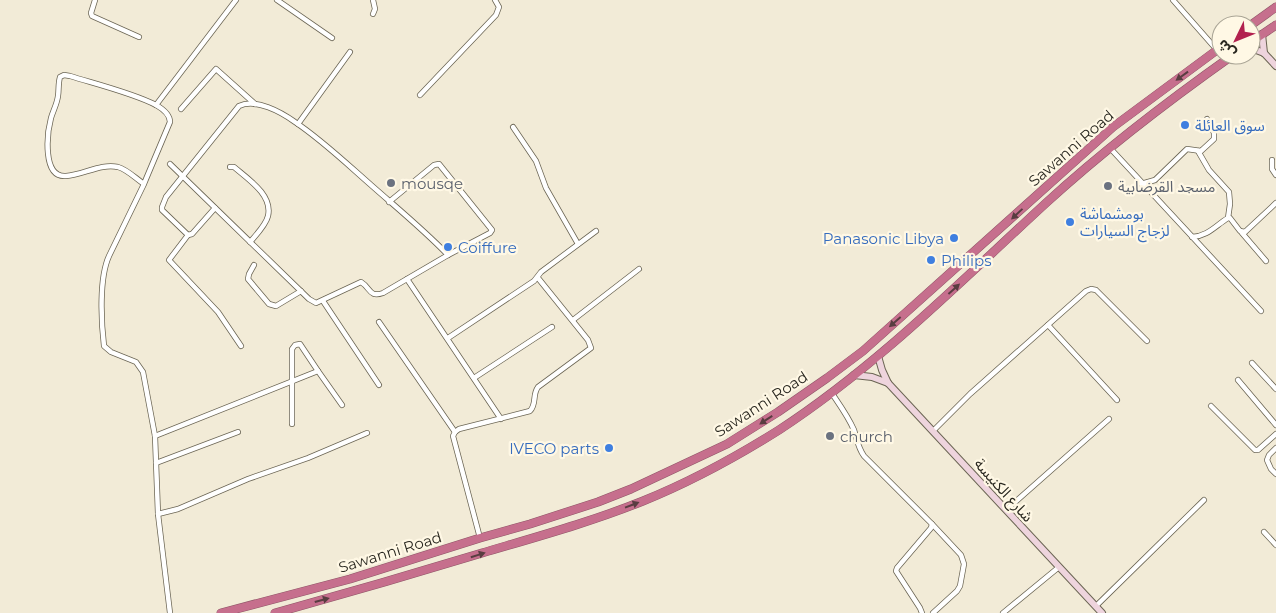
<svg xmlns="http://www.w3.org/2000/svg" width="1276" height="613" font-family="Montserrat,'Noto Sans Arabic',sans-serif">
  <rect width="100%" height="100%" fill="#f2ebd7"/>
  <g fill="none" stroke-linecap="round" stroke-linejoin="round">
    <defs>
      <g id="street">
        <path d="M95 0 91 13 92 16 139 37"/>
        <path d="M277 0 332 38"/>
        <path d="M373 0 375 9 373 14"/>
        <path d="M1173 0 1217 50"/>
        <path d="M420 95 496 15 499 7 495 0"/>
        <path d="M156 105 236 0"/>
        <path d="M181 109 216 69 255 104"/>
        <path d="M298 124 350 52"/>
        <path d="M513 127 536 161 546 188 578 244"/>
        <path d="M1110 148 1261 311"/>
        <path d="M1198 151 1209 170 1229 192 1230 204 1228 218"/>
        <path d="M1272 160V169L1276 175"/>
        <path d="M170 164 309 299 316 303 361 282C371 288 369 298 383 293L448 255 490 233 492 230 439 164 434 165 389 202"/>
        <path d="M230 167H234C248 179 273 195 268 216 266 225 256 235 250 242"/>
        <path d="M144 184C135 178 128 170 118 167 101 163 83 175 66 176 42 178 47 133 51 118 53 111 57 104 58 96 59 90 58 84 60 77L64 75 70 76C96 84 133 93 156 105 163 109 170 114 170 122L146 179 144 184 109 256C99 278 101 321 104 346L111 352 136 362 143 372 155 436 158 514 170 613"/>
        <path d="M1141 184 1155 180 1187 149 1201 151 1214 139V133L1207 119"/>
        <path d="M215 208 192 234 188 235 169 260 218 312 241 346"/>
        <path d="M1242 233 1266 261"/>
        <path d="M188 235 162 210V207L166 197 239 106C256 98 281 112 295 122 322 140 347 164 371 185 397 208 424 230 448 255"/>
        <path d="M1192 237C1208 236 1215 226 1228 218H1230L1240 231 1245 232 1276 203"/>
        <path d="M254 265 249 274 248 279 269 304 276 306 301 291"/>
        <path d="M407 279 501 419"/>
        <path d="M323 301 379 385"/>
        <path d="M573 320 639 269"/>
        <path d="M379 322 455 432 453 436 480 538"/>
        <path d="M1048 325 1117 400"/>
        <path d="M448 338 534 281 541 272 596 231"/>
        <path d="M1252 363 1276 389"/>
        <path d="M474 378 552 327"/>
        <path d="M1238 380 1276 425"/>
        <path d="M831 392C839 404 848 416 854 430 857 439 858 448 864 456L932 524 931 528 897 568 896 571 920 608 922 613"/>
        <path d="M1211 406 1255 450H1258L1276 434"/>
        <path d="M292 424V349L295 345 300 344 318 371"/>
        <path d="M933 431 970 394 1086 291 1091 289 1096 290 1147 341"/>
        <path d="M455 432 459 429 530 411C537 404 532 395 538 387L591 348 588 340 538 278"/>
        <path d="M155 436 318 371 342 405"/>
        <path d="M1276 448 1269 455 1267 460 1271 469 1276 474"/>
        <path d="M156 463 238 432"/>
        <path d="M1006 510 1109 419"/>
        <path d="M158 514 178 509 248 479 308 458 367 433"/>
        <path d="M932 524 961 555 964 564 960 586 957 591 933 613"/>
        <path d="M1264 532 1276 545"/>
        <path d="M1096 606 1204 500"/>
        <path d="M1003 613 1059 567"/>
      </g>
      <g id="secondary">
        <path d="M1262 34 1264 53"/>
        <path d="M1251 48 1264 53 1276 66"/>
        <path d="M878 356 882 370 888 383 1102 613"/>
        <path d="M854 375 872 377 888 383"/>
      </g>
      <g id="highway">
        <path d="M1251 25 1276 7"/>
        <path d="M1251 42 1276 25"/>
        <path d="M221 613 350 579 480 538 530 524 598 502 631 489 727 444 778 412 827 378 863 351 1113 127 1221 47"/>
        <path d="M275 613C344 594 413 574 482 553 536 537 591 522 643 501 690 482 736 457 779 430 877 366 960 282 1046 203 1105 149 1168 101 1233 55"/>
      </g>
    </defs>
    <use href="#street" stroke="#6b6554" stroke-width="6"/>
    <use href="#secondary" stroke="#6b6554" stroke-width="8"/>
    <use href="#highway" stroke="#8f5667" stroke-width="9"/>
    <use href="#street" stroke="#fff" stroke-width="4.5"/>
    <use href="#secondary" stroke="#eed4dd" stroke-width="6"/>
    <use href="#highway" stroke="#c66f8d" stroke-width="8"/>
  </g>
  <defs><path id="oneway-solid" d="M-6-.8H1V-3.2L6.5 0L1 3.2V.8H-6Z" transform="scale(1.25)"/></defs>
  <g fill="#593d41">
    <use href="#oneway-solid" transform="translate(1182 76) rotate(144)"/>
    <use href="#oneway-solid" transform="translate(1017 214) rotate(137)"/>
    <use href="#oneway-solid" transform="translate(954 289) rotate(-42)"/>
    <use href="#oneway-solid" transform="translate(895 322) rotate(139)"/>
    <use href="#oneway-solid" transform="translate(766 420) rotate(147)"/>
    <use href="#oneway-solid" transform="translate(632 505) rotate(-21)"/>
    <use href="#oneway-solid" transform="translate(478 555) rotate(-17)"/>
    <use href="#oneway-solid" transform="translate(322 600) rotate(-15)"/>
  </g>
  <g fill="#3f7fe0" stroke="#fff8e5" stroke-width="2">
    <circle cx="1185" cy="125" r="5"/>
    <circle cx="1070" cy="222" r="5"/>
    <circle cx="954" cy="238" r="5"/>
    <circle cx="448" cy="247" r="5"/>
    <circle cx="931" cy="260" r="5"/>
    <circle cx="609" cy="448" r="5"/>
  </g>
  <g fill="#6b7280" stroke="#fff8e5" stroke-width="2">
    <circle cx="391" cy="183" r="5"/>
    <circle cx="1108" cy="186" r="5"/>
    <circle cx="830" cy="436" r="5"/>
  </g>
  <g text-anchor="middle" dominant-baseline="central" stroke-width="4.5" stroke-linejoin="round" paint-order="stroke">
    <g font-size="15" fill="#366cbe" stroke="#fff8e5" text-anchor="start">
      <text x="1195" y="125">سوق العائلة</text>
      <text x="1080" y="213">بومشماشة<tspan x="1080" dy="17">لزجاج السيارات</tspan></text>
      <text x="944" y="238" text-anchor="end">Panasonic Libya</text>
      <text x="458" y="247">Coiffure</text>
      <text x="941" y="260">Philips</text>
      <text x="599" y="448" text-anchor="end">IVECO parts</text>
    </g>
    <g font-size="15" fill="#2a2820" stroke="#fff8e5">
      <text transform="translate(1071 148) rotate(-41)">Sawanni Road</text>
      <text transform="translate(761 404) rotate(-33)">Sawanni Road</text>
      <text transform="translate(1004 490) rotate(48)">شارع الكنيسة</text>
      <text transform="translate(390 552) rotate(-17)">Sawanni Road</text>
    </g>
    <g font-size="15" fill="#5b616d" stroke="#fff8e5" text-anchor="start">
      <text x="401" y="183">mousqe</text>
      <text x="1118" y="186">مسجد القرضابية</text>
      <text x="840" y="436">church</text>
    </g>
  </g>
  <g transform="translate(1236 40) rotate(227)"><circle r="24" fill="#fff8e5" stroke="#aaa596"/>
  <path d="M0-4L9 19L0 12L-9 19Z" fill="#b2214f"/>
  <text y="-8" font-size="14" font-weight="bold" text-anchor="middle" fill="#2a2820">ش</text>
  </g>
</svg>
